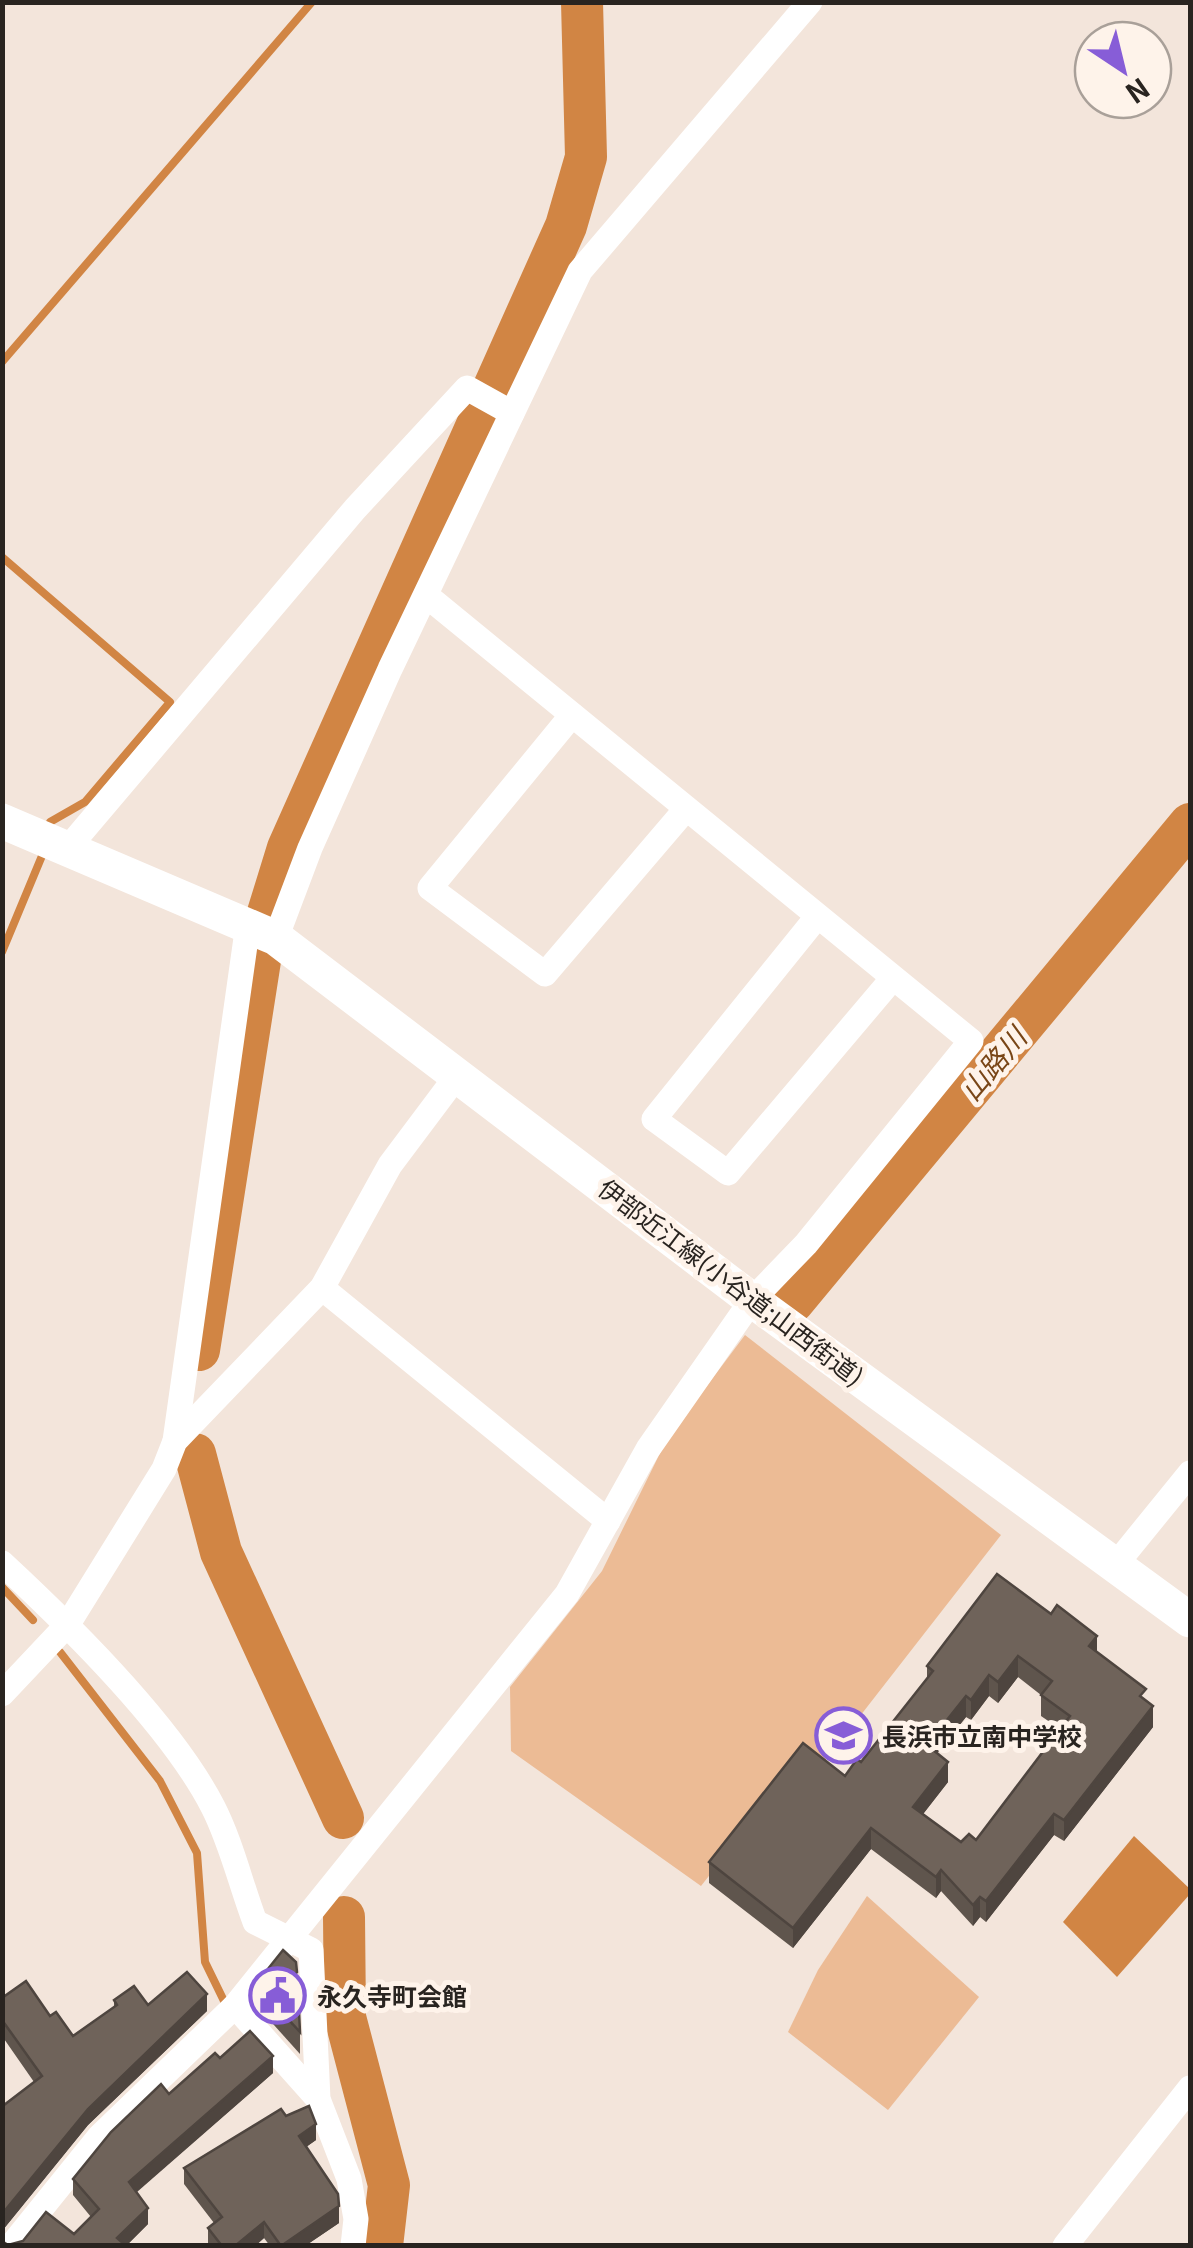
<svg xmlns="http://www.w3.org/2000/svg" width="1193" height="2248" font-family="Georgia,'Noto Sans JP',serif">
  <rect width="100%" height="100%" fill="#f3e5db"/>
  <g fill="#ecbb95">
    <path d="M745 1335 1001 1535 818 1770 801 1759 701 1886 511 1751 510 1687 602 1571 667 1439Z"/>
    <path d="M867 1896 979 1997 888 2110 788 2032 818 1970Z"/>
  </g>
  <path fill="#d18544" d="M1134 1836 1190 1889V1894L1117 1977 1063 1922Z"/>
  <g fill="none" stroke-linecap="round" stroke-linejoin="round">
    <g stroke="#d18544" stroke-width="8">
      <path d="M2 362 312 2"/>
      <path d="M2 557 170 702 85 802 50 822 48 832"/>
      <path d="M2 952 44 851"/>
      <path d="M2 1587 33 1620"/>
      <path d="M60 1652 160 1781 197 1853 205 1962 224 2001"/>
    </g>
    <g stroke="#d18544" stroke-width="42">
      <path d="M793 1302 1190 824"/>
      <path d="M199 1350 267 916 288 848 566 226 586 157 582 2"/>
      <path d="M195 1454 221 1552 343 1818"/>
      <path d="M344 1917 345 2017 389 2185 382 2246"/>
    </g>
    <g stroke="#fff" stroke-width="25">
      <path d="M572 715 430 888 545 974 686 809"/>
      <path d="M68 848 355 509 467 388 512 413"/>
      <path d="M817 917 654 1119 728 1173 893 978"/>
      <path d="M276 938 310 848 390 669 580 271 810 2"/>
      <path d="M322 1288 608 1521"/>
      <path d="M175 1441 248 924"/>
      <path d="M2 1563C70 1626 171 1725 213 1807 231 1842 241 1885 255 1922L311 1950 318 2099 349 2179 356 2219 353 2246"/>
      <path d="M1117 1563 1190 1473"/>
      <path d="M2 1694 68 1624 164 1469 175 1441 322 1288 390 1165 459 1073"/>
      <path d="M235 2006 318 2099"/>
      <path d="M11 2246 99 2137 235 2006 567 1594 648 1449 752 1300 806 1244 971 1041 427 596"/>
      <path d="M1065 2246 1190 2088"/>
    </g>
    <path stroke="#fff" stroke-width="35" d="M2 821 276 938 752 1300 1190 1620"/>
  </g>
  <g fill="#5f554d" fill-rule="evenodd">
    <path d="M997 1574 1097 1652 1146 1701 1153 1727 1064 1841 1054 1835 986 1922 980 1917 973 1926 941 1891 936 1898 871 1849 793 1948 709 1883V1862L845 1776 861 1762 927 1678V1666ZM1018 1677 1041 1695V1716L1060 1729 976 1840 961 1842 923 1814 948 1782 937 1753 966 1717 971 1720 989 1696 998 1703Z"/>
    <path d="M1190 1799V1829L1188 1827V1802Z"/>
    <path d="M296 1962 300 2032V2054L256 2005V1984Z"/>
    <path d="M2 1998 50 2016 73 2036 114 2007V2000L148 2005 207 2011 88 2125 2 2231V2103L4 2105 34 2082 2 2036Z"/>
    <path d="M220 2058 273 2073 136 2192 148 2224 126 2246H2L74 2234 91 2217 73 2195V2179L169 2094Z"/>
    <path d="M286 2116 316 2140 306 2147 339 2223 305 2246H270L264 2238 255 2246H210L208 2244V2228L214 2223 184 2184V2168Z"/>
  </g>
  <g fill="#4e453f">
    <path d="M1097 1636V1656L1089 1646Z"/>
    <path d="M1018 1656V1677L998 1703V1682Z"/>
    <path d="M989 1675V1696L971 1720V1700Z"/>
    <path d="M966 1696V1717L927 1766V1745Z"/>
    <path d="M1153 1706V1727L1064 1841V1820Z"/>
    <path d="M948 1762V1782L913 1827V1807Z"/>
    <path d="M1054 1814V1835L986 1922V1901Z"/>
    <path d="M871 1828V1849L793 1948V1928Z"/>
    <path d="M941 1870V1891L936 1898V1877Z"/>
    <path d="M980 1897V1917L973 1926V1905Z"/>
    <path d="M207 1994V2011L88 2125 2 2231V2214L88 2109Z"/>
    <path d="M298 1996V2018L291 2025V2004Z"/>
    <path d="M273 2056V2073L129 2199V2182Z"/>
    <path d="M316 2124V2140L299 2152V2136Z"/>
    <path d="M339 2206V2223L305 2246H281Z"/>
    <path d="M148 2208V2224L126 2246H117V2238Z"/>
    <path d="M264 2222V2238L255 2246H235Z"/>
  </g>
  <g fill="#6f635a" stroke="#4e453f" stroke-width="2.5" fill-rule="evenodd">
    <path d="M997 1574 1051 1614 1057 1605 1097 1636 1089 1646 1146 1689 1140 1696 1153 1706 1064 1820 1054 1814 986 1901 980 1897 973 1905 941 1870 936 1877 871 1828 793 1928 709 1862 803 1743 845 1776 857 1759 861 1762 933 1671 927 1666ZM1018 1656 1052 1681 1041 1695 1070 1716 976 1840 969 1834 961 1842 913 1807 948 1762 927 1745 966 1696 971 1700 989 1675 998 1682Z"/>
    <path d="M283 1950 296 1962 297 1972 291 1979 297 1985 298 1996 291 2004 299 2011 300 2032 256 1984Z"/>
    <path d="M187 1972 207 1994 88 2109 2 2214V2103L4 2105 42 2076 2 2020V1998L26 1981 50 2016 56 2012 73 2036 117 2005 114 2000 134 1986 148 2005Z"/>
    <path d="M250 2031 273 2056 129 2182 148 2208 117 2238 124 2244 123 2246H2V2241L8 2245 23 2241 46 2212 74 2234 99 2209 73 2179 111 2132 161 2084 169 2094 215 2053 220 2058Z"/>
    <path d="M309 2106 316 2124 299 2136 338 2194 339 2206 281 2246 264 2222 235 2246H222L208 2228 222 2217 184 2168 281 2109 286 2116Z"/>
  </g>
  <defs>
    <symbol id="school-ring" viewBox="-11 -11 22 22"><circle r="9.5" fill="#fef3ea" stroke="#875dd7" stroke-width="1.5"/><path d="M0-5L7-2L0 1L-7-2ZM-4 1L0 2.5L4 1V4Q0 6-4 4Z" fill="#875dd7"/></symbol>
    <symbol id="civic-ring" viewBox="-11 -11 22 22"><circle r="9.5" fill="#fef3ea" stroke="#875dd7" stroke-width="1.5"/><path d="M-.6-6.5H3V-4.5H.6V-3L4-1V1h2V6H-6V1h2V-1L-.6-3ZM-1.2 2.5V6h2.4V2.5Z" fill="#875dd7"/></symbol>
  </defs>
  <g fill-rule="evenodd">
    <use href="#school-ring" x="812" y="1704" width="63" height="63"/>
    <use href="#civic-ring" x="246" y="1964" width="63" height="63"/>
  </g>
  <g text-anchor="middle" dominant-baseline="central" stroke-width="10" stroke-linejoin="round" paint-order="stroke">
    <g font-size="25" fill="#292420" stroke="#fef3ea">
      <text transform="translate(732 1281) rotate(37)">伊部近江線(小谷道;山西街道)</text>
    </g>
    <g font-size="25" font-weight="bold" fill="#292420" stroke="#fef3ea" text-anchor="start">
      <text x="882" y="1735">長浜市立南中学校</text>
      <text x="317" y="1995">永久寺町会館</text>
    </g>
    <g font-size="28" font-style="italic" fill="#794617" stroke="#fef3ea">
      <text transform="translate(992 1063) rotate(-50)">山路川</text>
    </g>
  </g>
  <rect width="1193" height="2248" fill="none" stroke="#292420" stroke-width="10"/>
  <g transform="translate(1123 70) rotate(145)"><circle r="48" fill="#fef3ea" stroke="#a9a099" stroke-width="2.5"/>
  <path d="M0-8L18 38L0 25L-18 38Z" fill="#875dd7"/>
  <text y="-15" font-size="28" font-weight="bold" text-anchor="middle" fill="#292420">N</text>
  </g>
</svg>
